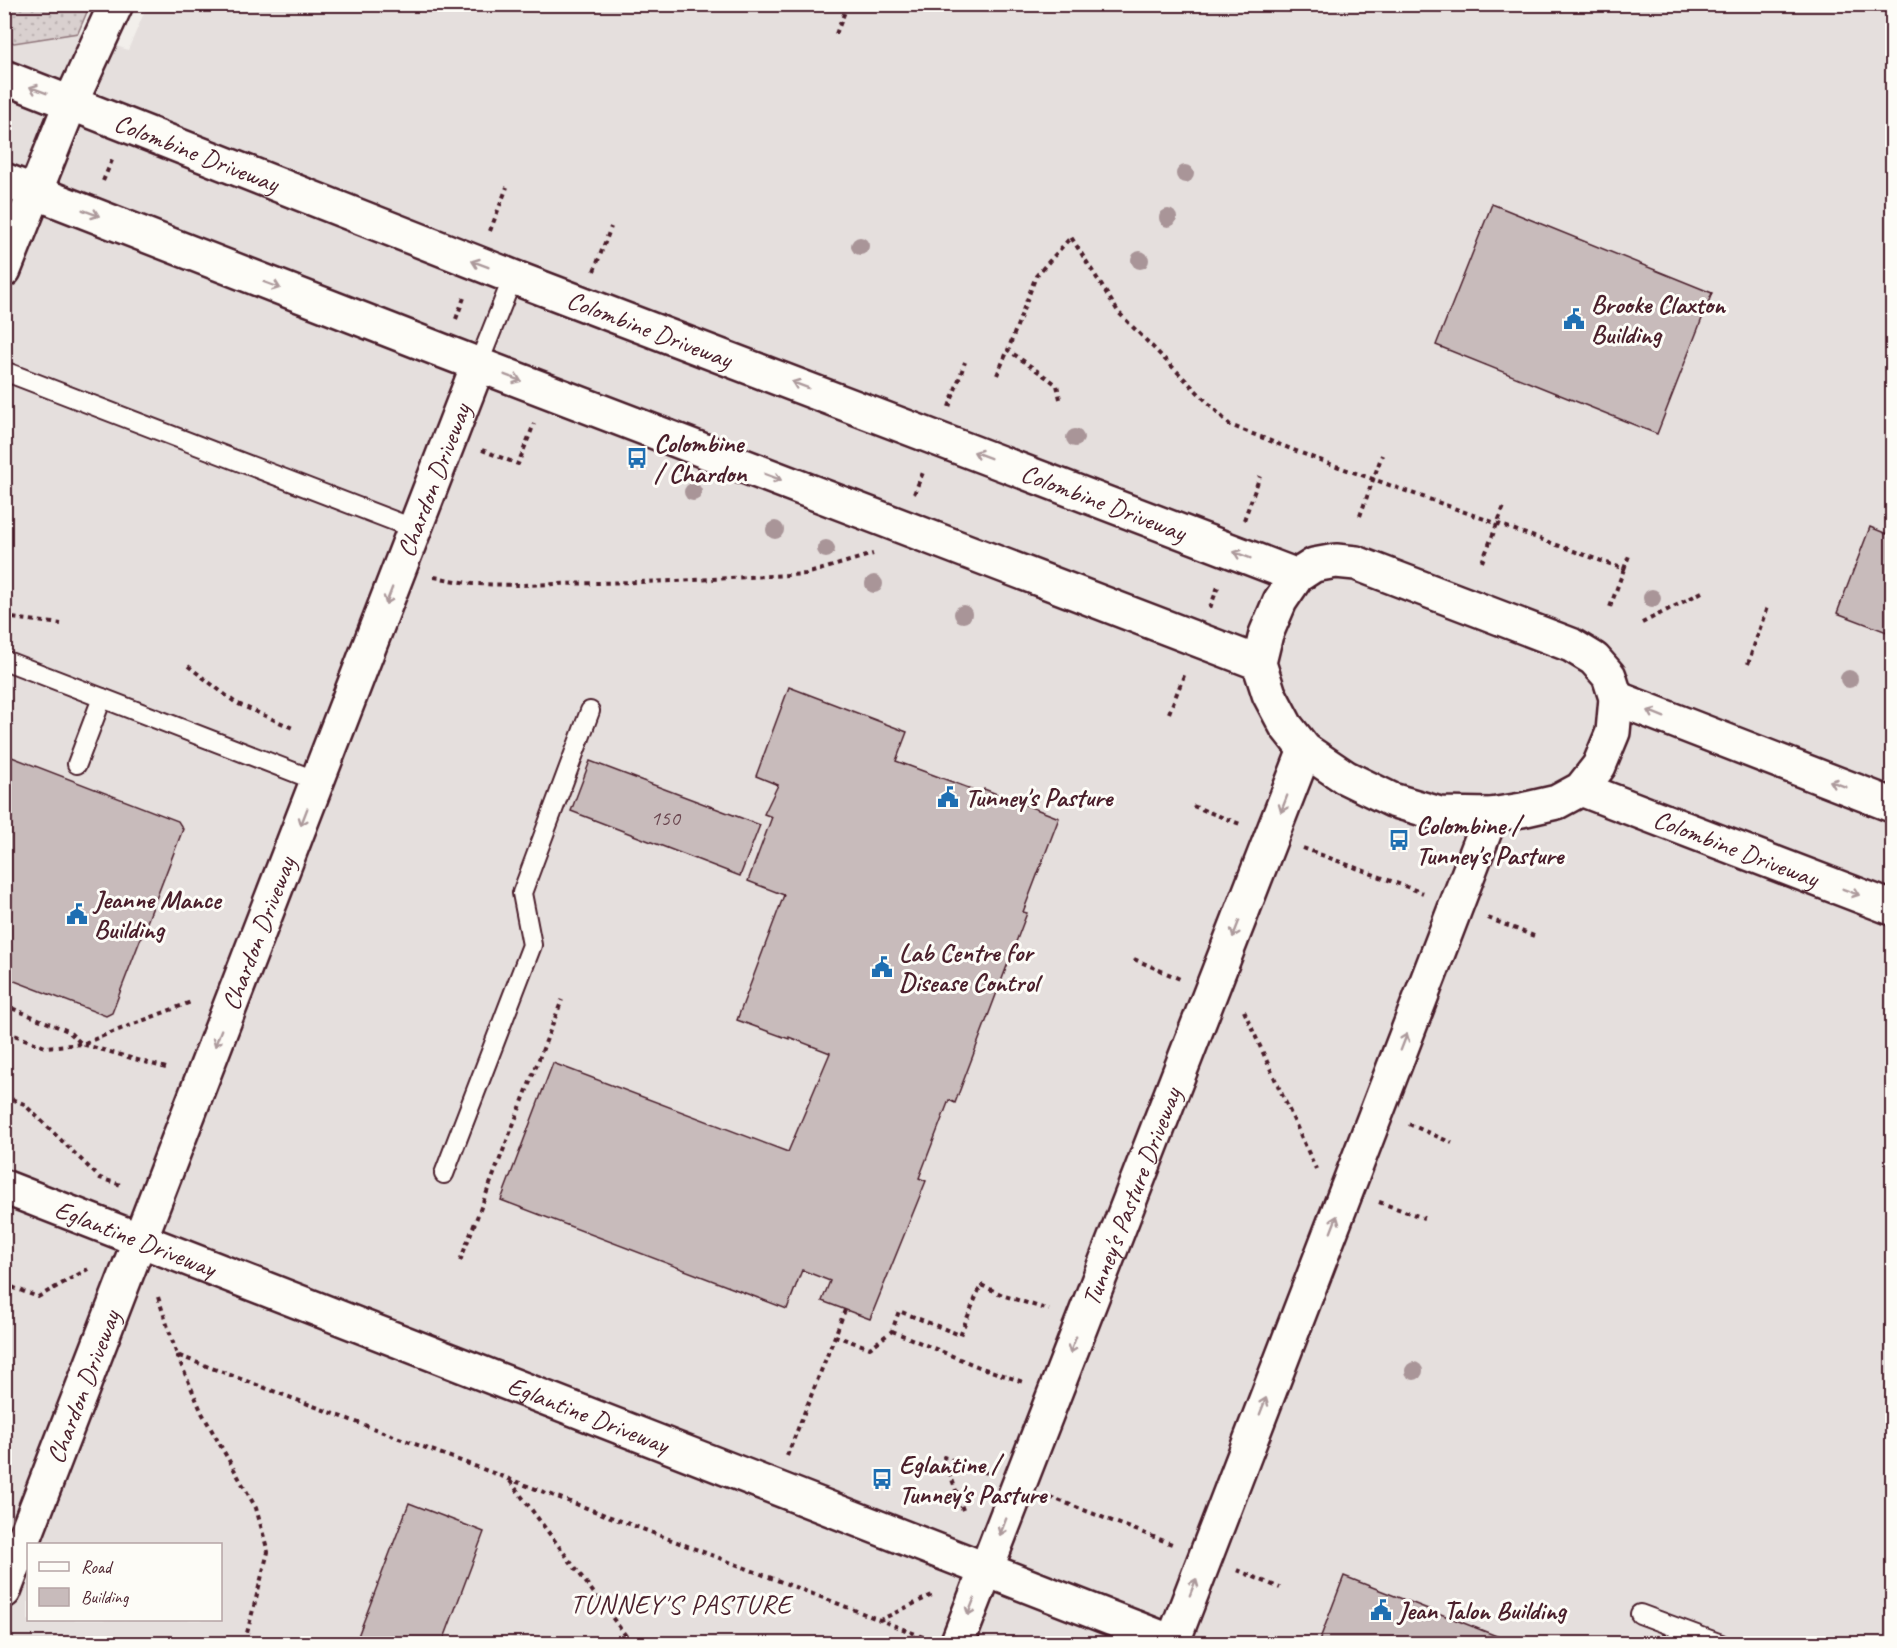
<svg xmlns="http://www.w3.org/2000/svg" width="1897" height="1648" font-family="Caveat,sans-serif">
  <defs>
    <pattern id="grass-dots" width="8" height="8" patternUnits="userSpaceOnUse" patternTransform="scale(1.5)"><rect width="8" height="8" fill="#d9d0cf"/><path d="M2 2h.1M6 6h.1" fill="none" stroke="#bcb2b2" stroke-width="1.8" stroke-linecap="round"/></pattern>
  </defs>
  <rect width="100%" height="100%" fill="#f2efeb"/>
  <filter id="ink" filterUnits="userSpaceOnUse"><feTurbulence type="fractalNoise" baseFrequency=".0167" numOctaves="2"/><feDisplacementMap in="SourceGraphic" scale="12" xChannelSelector="R" yChannelSelector="G"/><feConvolveMatrix kernelMatrix="1 2 1 2 8 2 1 2 1" color-interpolation-filters="sRGB"/></filter>
  <g filter="url(#ink)">
    <path fill="#e5dfdd" fill-rule="evenodd" d="M148 4H1868L1892 14V1643H5L4 39 14 43 78 33 128 50ZM28 1544H220V1620H28Z"/>
    <path fill="url(#grass-dots)" stroke="#92787d" stroke-width="1.5" d="M4 5 5 4 90 5 78 33 14 43 5 39Z"/>
    <g fill="#c8bbbb" stroke="#4a1f2b" stroke-width="1.5">
      <path d="M1492 204 1712 293 1657 434 1436 345Z"/>
      <path d="M1870 527 1892 536V634L1837 613Z"/>
      <path d="M789 687 907 732 896 761 982 793 984 789 1059 818 1023 912 1027 913 955 1103 949 1100 919 1178 926 1181 870 1319 822 1301 830 1281 802 1270 787 1309 501 1200 553 1063 788 1152 830 1053 789 1037V1039L737 1020 784 895 748 881 772 817 764 814 778 785 756 776Z"/>
      <path d="M4 754 178 821 183 829 112 1013 106 1016 4 977Z"/>
      <path d="M590 761 760 825 740 876 571 811Z"/>
      <path d="M409 1503 484 1532 442 1644H355Z"/>
      <path d="M1344 1576 1517 1644H1318Z"/>
    </g>
    <g fill="none" stroke-linecap="round" stroke-linejoin="round">
      <defs>
        <g id="lane">
          <path d="M478 365 513 277"/>
          <path d="M4 371 415 529"/>
          <path d="M4 660 317 781"/>
          <path d="M77 764 102 698"/>
          <path d="M444 1174 532 945 522 893 590 711"/>
          <path d="M1640 1614 1721 1644"/>
        </g>
        <g id="street">
          <path id="s1" d="M4 77 513 277 1297 576"/>
          <path d="M4 180 443 351 1259 663"/>
          <path d="M4 270 71 102 116 4"/>
          <path d="M1336 561 1356 563 1571 645 1594 659 1609 676 1616 698 1613 732 1599 766 1581 789 1557 802 1522 810 1491 815 1440 814 1392 800 1345 777 1305 750 1286 726 1269 694 1259 663 1266 634 1280 601 1297 576 1314 565Z"/>
          <path d="M1616 698 1892 805"/>
          <path id="s2" d="M1581 789 1892 908"/>
          <path id="s3" d="M4 1187 1172 1642"/>
          <path id="s4" d="M4 1591 478 365"/>
          <path id="s5" d="M957 1644 1305 750"/>
          <path d="M1172 1644 1491 815"/>
        </g>
      </defs>
      <use href="#lane" stroke="#4a1f2b" stroke-width="22"/>
      <use href="#street" stroke="#4a1f2b" stroke-width="38"/>
      <g stroke="#4a1f2b" stroke-width="4" stroke-dasharray="4.5 4.5" stroke-linecap="butt">
        <path d="M836 34 848 4"/>
        <path d="M4 131 10 116"/>
        <path d="M103 181 113 158"/>
        <path d="M490 231 507 187"/>
        <path d="M594 271 611 227"/>
        <path d="M456 319 465 295"/>
        <path d="M997 375 1008 350"/>
        <path d="M1060 399 1057 385 1008 350 1036 276 1071 237 1119 313 1230 425 1314 458 1624 569 1609 610"/>
        <path d="M949 407 965 362"/>
        <path d="M482 450 518 464 534 424"/>
        <path d="M914 494 924 470"/>
        <path d="M1360 516 1382 455"/>
        <path d="M1244 520 1260 476"/>
        <path d="M1482 562 1505 504"/>
        <path d="M1624 569 1630 553"/>
        <path d="M434 577 473 584 520 585 675 581 806 574 873 554"/>
        <path d="M1210 608 1219 584"/>
        <path d="M4 617 61 624"/>
        <path d="M1642 623 1706 590"/>
        <path d="M1748 664 1767 607"/>
        <path d="M188 666 236 703 295 729"/>
        <path d="M1169 713 1185 673"/>
        <path d="M1193 806 1240 824"/>
        <path d="M1303 848 1423 893"/>
        <path d="M1488 918 1534 936"/>
        <path d="M1134 959 1180 979"/>
        <path d="M4 1005 68 1031 82 1044 45 1047 4 1031"/>
        <path d="M1244 1011 1316 1169"/>
        <path d="M166 1068 82 1044 191 1002"/>
        <path d="M4 1096 24 1104 100 1178 121 1185"/>
        <path d="M1409 1124 1452 1143"/>
        <path d="M1379 1202 1424 1218"/>
        <path d="M460 1261 562 1000"/>
        <path d="M4 1284 38 1297 88 1269"/>
        <path d="M158 1297 177 1355C411 1443 647 1529 880 1620"/>
        <path d="M845 1310 835 1336 870 1348 892 1331 899 1311 960 1335 981 1285 1005 1296 1049 1310"/>
        <path d="M892 1331 979 1367 1023 1382"/>
        <path d="M177 1355 202 1413 256 1508 268 1552 247 1633"/>
        <path d="M787 1456 835 1336"/>
        <path d="M510 1481 632 1644"/>
        <path d="M1050 1497 1172 1544"/>
        <path d="M963 1510 944 1457 987 1473"/>
        <path d="M1237 1570 1280 1588"/>
        <path d="M923 1637 880 1620 932 1595"/>
      </g>
      <use href="#lane" stroke="#fdfcf7" stroke-width="18"/>
      <use href="#street" stroke="#fdfcf7" stroke-width="33"/>
    </g>
    <g fill="#a99598">
      <circle cx="1185" cy="174" r="9"/>
      <circle cx="1168" cy="218" r="9"/>
      <circle cx="860" cy="246" r="9"/>
      <circle cx="1140" cy="260" r="9"/>
      <circle cx="1075" cy="438" r="9"/>
      <circle cx="693" cy="492" r="9"/>
      <circle cx="775" cy="530" r="9"/>
      <circle cx="826" cy="549" r="9"/>
      <circle cx="874" cy="584" r="9"/>
      <circle cx="1652" cy="598" r="9"/>
      <circle cx="963" cy="614" r="9"/>
      <circle cx="1849" cy="679" r="9"/>
      <circle cx="1414" cy="1371" r="9"/>
    </g>
    <defs><path id="oneway-shaft" d="M-6 0H5M1.5-3L5.5 0L1.5 3" fill="none" stroke-width="1.6" stroke-linecap="round" stroke-linejoin="round" transform="scale(1.5)"/></defs>
    <g stroke="#ac999b">
      <use href="#oneway-shaft" transform="translate(38 90) rotate(-159)"/>
      <use href="#oneway-shaft" transform="translate(91 213) rotate(21)"/>
      <use href="#oneway-shaft" transform="translate(480 264) rotate(-159)"/>
      <use href="#oneway-shaft" transform="translate(272 285) rotate(21)"/>
      <use href="#oneway-shaft" transform="translate(513 378) rotate(21)"/>
      <use href="#oneway-shaft" transform="translate(800 385) rotate(-159)"/>
      <use href="#oneway-shaft" transform="translate(982 455) rotate(-159)"/>
      <use href="#oneway-shaft" transform="translate(773 477) rotate(21)"/>
      <use href="#oneway-shaft" transform="translate(1242 555) rotate(-159)"/>
      <use href="#oneway-shaft" transform="translate(389 596) rotate(111)"/>
      <use href="#oneway-shaft" transform="translate(1656 714) rotate(-158)"/>
      <use href="#oneway-shaft" transform="translate(1838 784) rotate(-159)"/>
      <use href="#oneway-shaft" transform="translate(1284 804) rotate(111)"/>
      <use href="#oneway-shaft" transform="translate(304 817) rotate(111)"/>
      <use href="#oneway-shaft" transform="translate(1851 892) rotate(21)"/>
      <use href="#oneway-shaft" transform="translate(1236 929) rotate(111)"/>
      <use href="#oneway-shaft" transform="translate(218 1038) rotate(111)"/>
      <use href="#oneway-shaft" transform="translate(1404 1042) rotate(-69)"/>
      <use href="#oneway-shaft" transform="translate(1334 1224) rotate(-69)"/>
      <use href="#oneway-shaft" transform="translate(1073 1345) rotate(111)"/>
      <use href="#oneway-shaft" transform="translate(1263 1406) rotate(-69)"/>
      <use href="#oneway-shaft" transform="translate(1003 1527) rotate(111)"/>
      <use href="#oneway-shaft" transform="translate(1193 1587) rotate(-69)"/>
      <use href="#oneway-shaft" transform="translate(971 1607) rotate(111)"/>
    </g>
  </g>
  <defs>
    <symbol id="civic-bare" viewBox="-9 -9 18 18"><path d="M-.6-6.5H3V-4.5H.6V-3L4-1V1h2V6H-6V1h2V-1L-.6-3ZM-1.2 2.5V6h2.4V2.5Z" fill="#1f6fb2" stroke="#fdfcf7" stroke-width="2.5" paint-order="stroke"/></symbol>
    <symbol id="bus-bare" viewBox="-9 -9 18 18"><path d="M-5-6H5V4H4V6H2V4H-2V6H-4V4H-5ZM-3.5-4V0h7V-4ZM-3.5 1.2v1.5H-2V1.2ZM2 1.2v1.5H3.5V1.2Z" fill="#1f6fb2" stroke="#fdfcf7" stroke-width="2.5" paint-order="stroke"/></symbol>
  </defs>
  <g fill-rule="evenodd">
    <use href="#civic-bare" x="1559" y="304" width="30" height="30"/>
    <use href="#bus-bare" x="622" y="443" width="30" height="30"/>
    <use href="#civic-bare" x="933" y="782" width="30" height="30"/>
    <use href="#bus-bare" x="1384" y="825" width="30" height="30"/>
    <use href="#civic-bare" x="62" y="899" width="30" height="30"/>
    <use href="#civic-bare" x="867" y="952" width="30" height="30"/>
    <use href="#bus-bare" x="867" y="1464" width="30" height="30"/>
    <use href="#civic-bare" x="1366" y="1595" width="30" height="30"/>
  </g>
  <g text-anchor="middle" dominant-baseline="central" stroke-width="6" stroke-linejoin="round" paint-order="stroke">
    <g font-size="22" fill="#6a464f">
      <text x="665" y="818">150</text>
    </g>
    <g font-size="26" fill="#4a1f2b" stroke="#fdfcf7">
      <text stroke="none"><textPath href="#s1" startOffset="207">Colombine Driveway</textPath></text>
      <text stroke="none"><textPath href="#s1" startOffset="693">Colombine Driveway</textPath></text>
      <text stroke="none"><textPath href="#s4" startOffset="1191">Chardon Driveway</textPath></text>
      <text stroke="none"><textPath href="#s1" startOffset="1179">Colombine Driveway</textPath></text>
      <text stroke="none"><textPath href="#s2" startOffset="166">Colombine Driveway</textPath></text>
      <text stroke="none"><textPath href="#s4" startOffset="705">Chardon Driveway</textPath></text>
      <text stroke="none"><textPath href="#s5" startOffset="480">Tunney's Pasture Driveway</textPath></text>
      <text stroke="none"><textPath href="#s3" startOffset="141">Eglantine Driveway</textPath></text>
      <text stroke="none"><textPath href="#s4" startOffset="219">Chardon Driveway</textPath></text>
      <text stroke="none"><textPath href="#s3" startOffset="627">Eglantine Driveway</textPath></text>
    </g>
    <g font-size="26" font-weight="bold" fill="#4a1f2b" stroke="#fdfcf7" text-anchor="start">
      <text x="1591" y="304">Brooke Claxton<tspan x="1591" dy="30">Building</tspan></text>
      <text x="654" y="443">Colombine<tspan x="654" dy="30">/ Chardon</tspan></text>
      <text x="965" y="797">Tunney's Pasture</text>
      <text x="1416" y="825">Colombine /<tspan x="1416" dy="30">Tunney's Pasture</tspan></text>
      <text x="94" y="899">Jeanne Mance<tspan x="94" dy="30">Building</tspan></text>
      <text x="899" y="952">Lab Centre for<tspan x="899" dy="30">Disease Control</tspan></text>
      <text x="899" y="1464">Eglantine /<tspan x="899" dy="30">Tunney's Pasture</tspan></text>
      <text x="1398" y="1610">Jean Talon Building</text>
    </g>
    <g font-size="27" letter-spacing="1.5" fill="#4a1f2b" stroke="#fdfcf7">
      <text x="681" y="1604">TUNNEY'S PASTURE</text>
    </g>
  </g>
  <rect width="1897" height="1648" fill="none" stroke="#fdfcf7" stroke-width="24"/>
  <rect x="12" y="12" width="1873" height="1624" fill="none" stroke="#4a1f2b" stroke-width="2" filter="url(#ink)"/>
  <rect x="27" y="1543" width="195" height="78" fill="#fdfcf7" stroke="#b5a4a5" stroke-width="1.5"/>
  <rect x="39" y="1562" width="30" height="9" fill="#fdfcf7" stroke="#b5a4a5" stroke-width="1.5"/>
  <text x="81" y="1573" font-size="18" fill="#4a1f2b">Road</text>
  <rect x="39" y="1588" width="30" height="18" fill="#c8bbbb" stroke="#b5a4a5" stroke-width="1.5"/>
  <text x="81" y="1603" font-size="18" fill="#4a1f2b">Building</text>
</svg>
